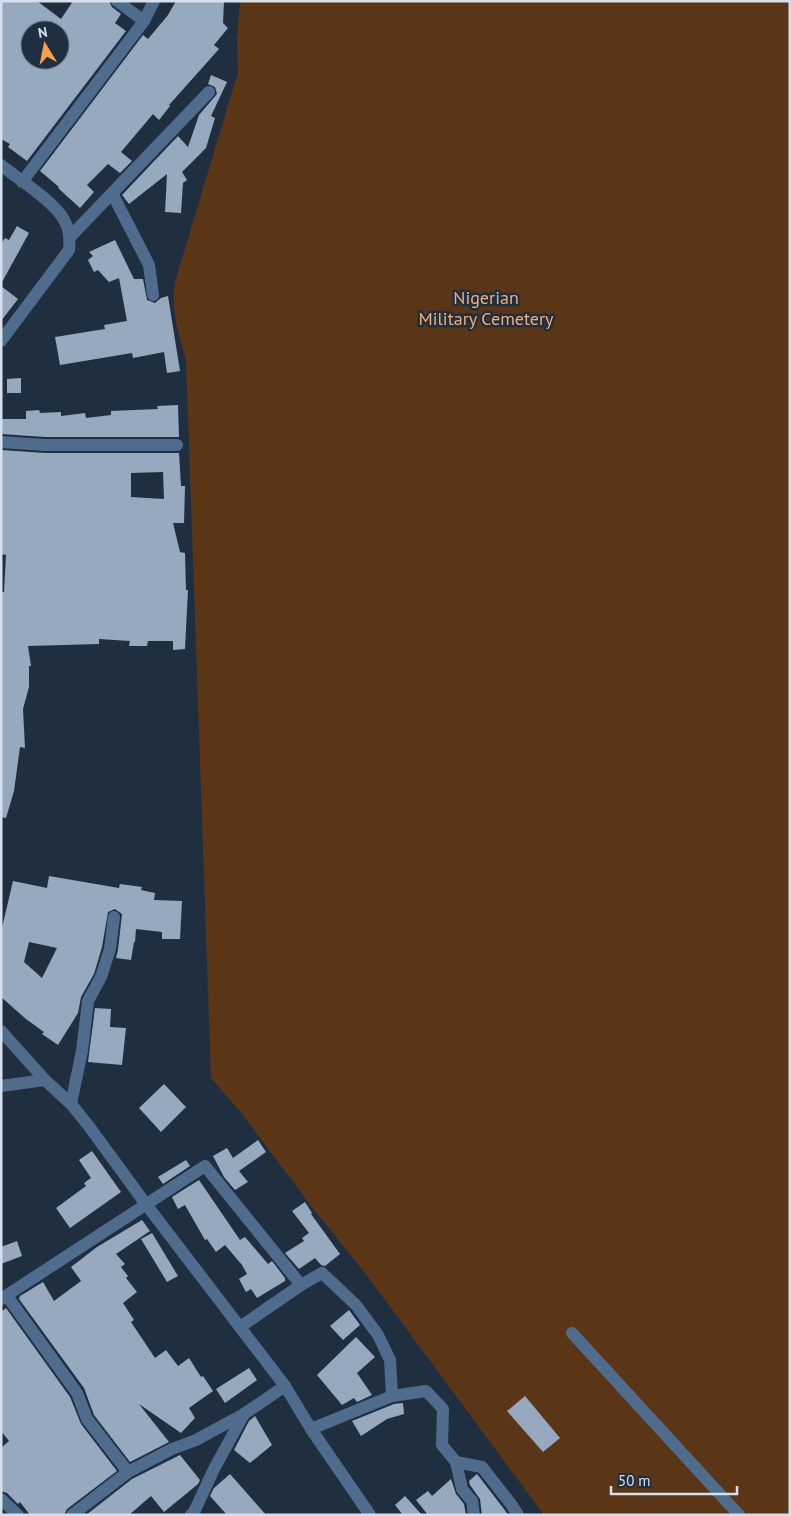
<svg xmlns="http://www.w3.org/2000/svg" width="791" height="1516" font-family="'PT Sans',sans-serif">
  <rect width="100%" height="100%" fill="#202f40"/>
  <path fill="#5a3617" d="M240 1H790V1515H544L368 1277 312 1207 239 1110 211 1078 186 360C178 332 171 312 175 282L238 72 237 39Z"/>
  <g fill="#96a9bf" fill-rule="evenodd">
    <path d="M1 1H37L61 19 73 1H109L112 7 121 14 115 23 126 31 27 161 8 147 10 144 1 139ZM30 30H60V60H30Z"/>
    <path d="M176 1H224L223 23 228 28 214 45 219 49 169 105 170 106 159 120 153 114 121 152 132 161 120 173 108 164 87 185 94 192 80 208 58 188 59 187 40 171 143 35 148 39 168 15Z"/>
    <path d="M211 75 227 82 211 116 215 118 206 148 182 172 187 180 183 183 181 213 165 212 167 174 129 204 122 195 178 136 188 147 199 115 217 94 215 87 208 84Z"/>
    <path d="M17 226 29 233 1 284V244L5 238 9 240Z"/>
    <path d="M115 240 134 279H143L147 300 155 303 161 298 168 296 180 371 167 373 164 352 133 358 132 353 60 365 55 337 105 329 104 325 127 321 119 278 109 282 98 270 94 272 88 260 93 256 89 252Z"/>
    <path d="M1 286 18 299 1 321Z"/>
    <path d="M21 378V393H7V379Z"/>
    <path d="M178 405 179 437H45L1 434V419H26V411L39 410 40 413 61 412V416L85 413 86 418 111 415V411L158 409 157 406Z"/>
    <path d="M1 450 45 453H179L181 486H185L184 523H173L180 552 185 553 186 590H188L185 649 173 650V641H148L147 646H129L130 641 99 639V644L28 646 31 666H29V687L23 709 25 748 20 747 14 791 6 818 1 817V592H4L6 555 1 554ZM163 472 164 499 131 497V473Z"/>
    <path d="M49 876 119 888 120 884 142 887 141 890 155 893 154 900 182 901 180 939H162V932L136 929 135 942H134L131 960 116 958 118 950 122 914 115 909 108 912 102 947 94 974 81 997 78 1013 58 1045 42 1034 44 1032 26 1019 1 997V932L13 881 47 888ZM29 942 57 948 42 978 24 962Z"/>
    <path d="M95 1008 111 1009 110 1027 126 1028 122 1065 88 1062Z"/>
    <path d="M164 1084 186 1107 161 1132 139 1108Z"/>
    <path d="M258 1140 266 1152 239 1171 248 1182 235 1190 224 1177 213 1156 227 1148 233 1158Z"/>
    <path d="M92 1151 121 1192 70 1228 56 1208 86 1186 84 1183 91 1178 79 1160Z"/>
    <path d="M186 1160 190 1166 163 1184 158 1177Z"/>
    <path d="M199 1180 240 1240 245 1237 268 1264 272 1261 285 1278V1281L257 1298 251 1289 246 1292 239 1279 247 1274 242 1265 225 1245 216 1252 207 1239 205 1240 185 1205 178 1209 172 1197Z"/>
    <path d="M305 1202 312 1213 311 1214 340 1254 325 1266 321 1265 315 1258 299 1269 285 1253 304 1241 302 1238 309 1233 292 1211Z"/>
    <path d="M142 1220 150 1231 116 1254 125 1264 121 1267 128 1276 126 1278 137 1292 123 1303 134 1320 131 1322 155 1358 166 1350 178 1366 189 1358 201 1377 203 1376 213 1391 189 1408 195 1418 181 1433 139 1404 169 1442 130 1462 94 1415 84 1388 19 1299 20 1296 43 1282 54 1301 81 1281 71 1267 97 1247Z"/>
    <path d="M152 1233 178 1276 167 1282 141 1239Z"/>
    <path d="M17 1241 22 1256 1 1264V1247Z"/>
    <path d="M6 1308 70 1397 81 1424 117 1471 67 1509 64 1515H30L20 1502 18 1504 7 1493 1 1491V1448L9 1441 1 1431V1312Z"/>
    <path d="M349 1310 360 1325 343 1340 330 1326Z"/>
    <path d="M356 1337 375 1357 357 1373 372 1395 357 1402 354 1398 342 1405 317 1375Z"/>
    <path d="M249 1368 257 1380 225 1403 216 1389Z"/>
    <path d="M525 1396 560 1438 543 1452 507 1411Z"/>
    <path d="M403 1403 404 1414 387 1419 361 1436 352 1421 394 1404Z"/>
    <path d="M255 1416 272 1445 250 1463 234 1450 249 1421Z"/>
    <path d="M180 1455 200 1480 198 1484 164 1512 151 1496 129 1515H86L132 1479Z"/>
    <path d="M230 1474 266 1515H227L210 1496 214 1488Z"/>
    <path d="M477 1474 504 1509 508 1515H482L480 1499 470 1485 469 1481Z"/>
    <path d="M451 1479 456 1494 464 1504 466 1515H428L416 1500 428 1491 432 1496Z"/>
    <path d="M405 1496 422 1515H403L395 1505Z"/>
  </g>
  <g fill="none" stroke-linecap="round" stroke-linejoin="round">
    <g stroke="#4f6c8d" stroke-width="12">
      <path d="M144 21 154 1"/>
      <path d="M1 165C18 179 55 202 64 220 70 229 70 240 69 250L1 341"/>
      <path d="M22 182 144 21 117 1"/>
      <path d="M112 193 149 265 153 295"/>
      <path d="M70 237 209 92"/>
      <path d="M1 442 45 445H177"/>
      <path d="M1 1031 45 1080 71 1104 88 1125 145 1203 285 1386 311 1429 370 1515"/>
      <path d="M1 1086 45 1080"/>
      <path d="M71 1104 82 1051 88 1001 101 977 110 949 114 917"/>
      <path d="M7 1296 77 1393 87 1419 128 1472"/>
      <path d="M1 1299 205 1166 301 1285 322 1273 356 1305 378 1335 390 1360 392 1396 311 1429"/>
      <path d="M240 1327 301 1285"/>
      <path d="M572 1333 739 1515"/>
      <path d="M392 1396 426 1391 443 1409 442 1445 456 1462 462 1489 472 1501 474 1515"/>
      <path d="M456 1462 482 1467 511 1504 518 1515"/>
      <path d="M1 1499 18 1515"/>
      <path d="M72 1515 128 1472 172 1449 196 1440 244 1414 285 1386"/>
      <path d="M191 1515 194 1512 214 1469 244 1414"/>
    </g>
  </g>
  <g text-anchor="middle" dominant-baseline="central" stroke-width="5" stroke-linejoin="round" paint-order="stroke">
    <g font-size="18" fill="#f3ae77" stroke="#202f40">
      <text x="486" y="297">Nigerian<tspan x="486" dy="21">Military Cemetery</tspan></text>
    </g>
  </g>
  <rect width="791" height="1516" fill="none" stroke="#d6e0ec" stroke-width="5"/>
  <g transform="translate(45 45) rotate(350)"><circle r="24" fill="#202f40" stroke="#697685"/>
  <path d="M0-4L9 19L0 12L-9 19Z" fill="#fa9f4f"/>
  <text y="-8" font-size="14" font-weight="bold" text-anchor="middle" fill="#d6e0ec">N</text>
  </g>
  <path d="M611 1486v8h126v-8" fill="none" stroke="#d6e0ec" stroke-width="2.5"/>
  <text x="618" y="1486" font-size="15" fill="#d6e0ec" stroke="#202f40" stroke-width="4" paint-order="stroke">50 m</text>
</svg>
